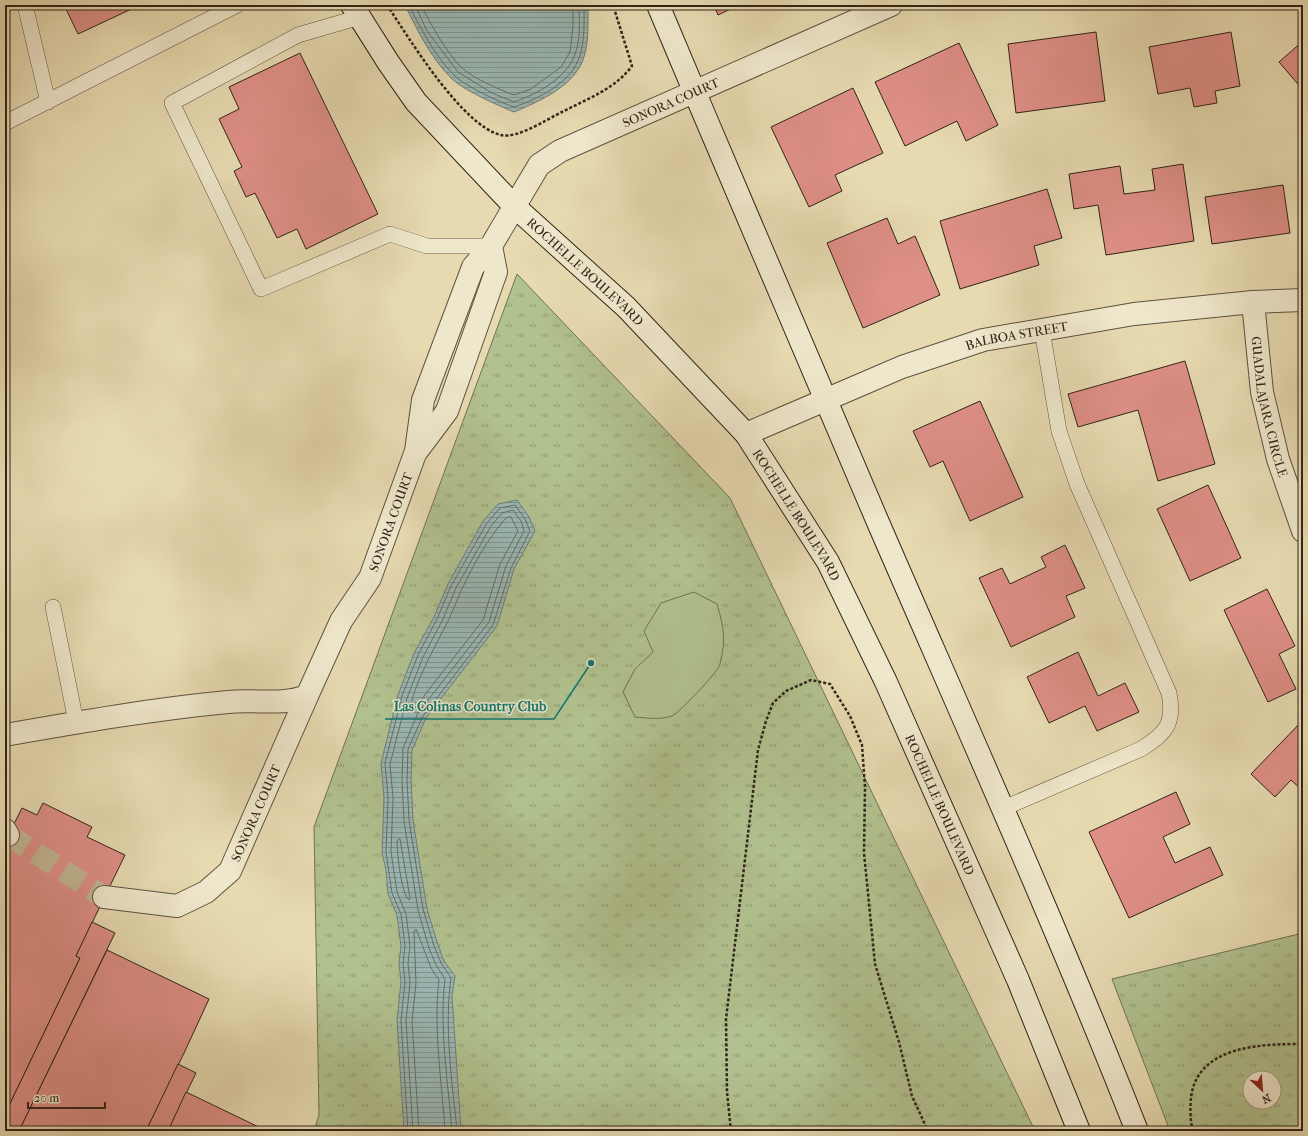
<svg xmlns="http://www.w3.org/2000/svg" width="1308" height="1136" font-family="'IM FELL French Canon',serif">
  <defs>
    <pattern id="grass-tufts" width="24" height="20" patternUnits="userSpaceOnUse"><rect width="24" height="20" fill="#b1c18f"/><path d="M3 7l-1-3M5 7V3M7 7l1-3M15 17l-1-3M17 17v-4M19 17l1-3" fill="none" stroke="#909d74"/></pattern>
    <pattern id="water-rules" width="6" height="5" patternUnits="userSpaceOnUse"><rect width="6" height="5" fill="#9ab8b5"/><path d="M0 2.5h6" fill="none" stroke="#7e9592"/></pattern>
  </defs>
  <rect width="100%" height="100%" fill="#e7dab1"/>
  <filter id="stains"><feTurbulence type="fractalNoise" baseFrequency=".005" numOctaves="4"/><feColorMatrix values="0 0 0 0 .2 0 0 0 0 .09 0 0 0 0 .02 0 0 0 .5 -.17"/></filter>
  <radialGradient id="worn" r=".72"><stop offset=".6" stop-color="#630" stop-opacity="0"/><stop offset="1" stop-color="#630" stop-opacity=".3"/></radialGradient>
  <g fill="url(#grass-tufts)" stroke="#707254" fill-rule="evenodd">
    <path d="M517 274 730 498 1035 1131H314L319 1115 314 827Z"/>
    <path d="M1303 933V1131H1170L1112 979ZM1250 1078H1274V1102H1250Z"/>
  </g>
  <path fill="#b1c18f" stroke="#707254" d="M694 592 717 604C724 628 726 639 720 664 719 671 679 713 672 716 660 720 647 718 635 717L623 692 635 669 653 652 644 631 661 603Z"/>
  <g fill="url(#water-rules)" stroke="#707d77">
    <path d="M405 5H588C588 22 589 41 584 57 575 86 540 101 514 112 497 105 463 90 451 78 431 58 417 30 405 5Z"/>
    <path d="M517 500 529 517 535 531 514 569 497 626 426 718 412 750 411 780 413 820 427 909 438 945 444 961 455 976 452 996 461 1131H404L397 1021 401 982 399 963 401 946 397 915 388 894 386 870 382 853 384 798 381 763 398 695 414 653 434 617 448 584 483 521 498 504Z"/>
  </g>
  <g fill="none" stroke-linecap="round" stroke-linejoin="round">
    <g stroke="#656e67" stroke-width="1">
      <path d="M409 5C420 28 436 57 454 75 465 86 499 102 514 107 538 99 573 82 580 55 585 39 584 22 584 5"/>
      <path d="M415 5 427 31 458 72 492 93 514 102C537 94 567 78 575 54 581 39 579 21 579 5"/>
      <path d="M421 5C430 23 447 54 462 68 473 78 500 90 514 95L531 89 561 67 570 52 573 26V5"/>
      <path d="M511 517 518 531 500 564 483 620 414 709H412C407 697 439 639 446 625 452 614 456 602 461 591 473 566 487 539 506 518Z"/>
      <path d="M400 839 410 898 409 900C401 894 397 851 397 841Z"/>
      <path d="M408 1131 401 1021 405 982 403 963 405 946 401 914 392 893 386 852 388 798 385 763 402 696 418 655 437 619 451 586 487 523 500 508 515 505 525 519 530 531 511 568 493 625 423 716 408 749 407 780 409 820 423 909 434 946 441 963 451 978C444 1027 452 1081 457 1131"/>
      <path d="M413 1131 406 1021 410 983 408 963 410 946 406 914 397 892 391 852 393 798 390 764 407 698 423 657 442 621 456 588 491 526 502 513 513 510 521 521 524 531 506 566 489 622 418 713 403 748 402 780 404 821 418 910 429 948 436 965 445 979C439 1028 448 1081 452 1131"/>
      <path d="M419 1131 412 1021 416 983 414 932 416 929 431 968 439 980C433 1028 442 1083 445 1131"/>
    </g>
  </g>
  <g fill="#de8f86" stroke="#302419">
    <path d="M64 5H140L78 34Z"/>
    <path d="M714 5H739L718 15Z"/>
    <path d="M1096 32 1105 101 1016 113 1008 44Z"/>
    <path d="M1231 32 1240 86 1215 91 1217 103 1194 107 1190 88 1158 94 1149 47Z"/>
    <path d="M1303 41V90L1279 62Z"/>
    <path d="M959 43 998 125 966 141 957 121 905 146 875 82Z"/>
    <path d="M300 53 378 214 306 249 297 229 277 238 255 193 246 197 234 171 242 167 219 119 239 109 229 87Z"/>
    <path d="M853 88 883 153 835 175 842 191 809 207 771 127Z"/>
    <path d="M1183 164 1194 241 1106 255 1098 205 1074 209 1069 174 1120 166 1124 194 1155 190 1152 169Z"/>
    <path d="M1283 185 1290 233 1212 244 1205 197Z"/>
    <path d="M1047 189 1062 238 1034 246 1039 265 960 289 940 221Z"/>
    <path d="M887 218 898 244 915 236 940 295 863 328 827 243Z"/>
    <path d="M1185 361 1215 464 1158 481 1138 410 1078 427 1068 394Z"/>
    <path d="M980 401 1023 497 970 521 943 461 930 467 913 431Z"/>
    <path d="M1208 485 1241 558 1190 581 1157 509Z"/>
    <path d="M1065 545 1085 588 1066 596 1075 617 1011 647 979 578 1002 568 1010 584 1046 567 1041 557Z"/>
    <path d="M1267 589 1295 646 1279 654 1296 689 1268 702 1224 610Z"/>
    <path d="M1078 652 1098 696 1125 683 1139 712 1097 731 1085 706 1049 723 1027 677Z"/>
    <path d="M1303 720V791L1291 780 1275 797 1251 774Z"/>
    <path d="M1176 792 1190 824 1163 837 1175 863 1210 847 1223 875 1129 918 1089 832Z"/>
    <path d="M43 803 92 827 87 837 125 855 76 956 80 958 5 1114V842L22 808 37 815Z"/>
    <path d="M92 922 115 933 19 1131H5V1114L80 958 76 956Z"/>
    <path d="M107 950 209 999 185 1051 146 1131H19Z"/>
    <path d="M178 1064 196 1073 168 1131H146Z"/>
    <path d="M186 1092 267 1131H168Z"/>
  </g>
  <g fill="none" stroke-linecap="round" stroke-linejoin="round">
    <path stroke="#c2b693" stroke-width="22" stroke-dasharray="22 11" stroke-linecap="butt" d="M8 835 104 897"/>
    <defs>
      <g id="service">
        <path d="M25 5 48 102"/>
        <path d="M360 17 298 35 172 103 261 289 390 234 427 246H491"/>
        <path d="M5 123 237 5"/>
        <path d="M53 607 76 722"/>
        <path d="M1004 808 1141 749C1166 734 1175 723 1169 693L1077 484 1059 431 1042 330"/>
      </g>
      <g id="minor">
        <path id="s1" d="M1253 302 1262 392 1278 459 1303 531"/>
        <path id="s2" d="M746 434 902 367 983 340 1134 314 1253 302 1303 300"/>
        <path d="M417 451 447 411 496 272 491 246"/>
        <path id="s3" d="M5 735C79 722 154 709 228 702 255 699 282 706 307 696L341 621 370 578 416 451 423 400 473 267 491 246 539 165 560 151 891 5"/>
        <path d="M5 830 8 835"/>
        <path id="s4" d="M104 897 177 906 206 892 230 871 307 696"/>
      </g>
      <g id="secondary">
        <path id="s5" d="M352 5 388 62 416 102 515 207 626 307 746 434 828 562 886 682 1018 980 1079 1131"/>
        <path d="M658 5C730 177 804 348 877 520 965 723 1056 925 1137 1131"/>
      </g>
    </defs>
    <use href="#service" stroke="#5e523f" stroke-width="16"/>
    <use href="#minor" stroke="#5e523f" stroke-width="24"/>
    <use href="#secondary" stroke="#302419" stroke-width="24"/>
    <g stroke="#302419" stroke-width="2.5" stroke-dasharray="3 2" stroke-linecap="butt">
      <path d="M387 5C409 38 462 126 501 135 518 139 547 119 562 112 587 99 615 89 632 66L613 5"/>
      <path d="M731 1131 727 1092 726 1019 758 750 766 721 773 703 786 691 811 680 830 684 850 716 862 745 865 787 864 853 875 964 899 1042 912 1096 928 1131"/>
      <path d="M1193 1131C1190 1121 1190 1108 1191 1098 1197 1045 1262 1044 1303 1044"/>
    </g>
    <use href="#service" stroke="#efe7cc" stroke-width="15"/>
    <use href="#minor" stroke="#efe7cc" stroke-width="22"/>
    <use href="#secondary" stroke="#efe7cc" stroke-width="22"/>
  </g>
  <g text-anchor="middle" dominant-baseline="central" stroke-width="3" stroke-linejoin="round" paint-order="stroke">
    <g font-size="13" fill="#302419" stroke="#efe7cc">
      <text stroke="none"><textPath href="#s3" startOffset="1036">SONORA COURT</textPath></text>
      <text stroke="none"><textPath href="#s5" startOffset="356">ROCHELLE BOULEVARD</textPath></text>
      <text stroke="none"><textPath href="#s2" startOffset="289">BALBOA STREET</textPath></text>
      <text stroke="none"><textPath href="#s1" startOffset="106">GUADALAJARA CIRCLE</textPath></text>
      <text stroke="none"><textPath href="#s5" startOffset="680">ROCHELLE BOULEVARD</textPath></text>
      <text stroke="none"><textPath href="#s3" startOffset="499">SONORA COURT</textPath></text>
      <text stroke="none"><textPath href="#s5" startOffset="1004">ROCHELLE BOULEVARD</textPath></text>
      <text stroke="none"><textPath href="#s4" startOffset="201">SONORA COURT</textPath></text>
    </g>
  </g>
  <path fill="none" stroke="#0f766e" stroke-width="1.5" d="M591 663L554 719H385"/>
  <circle fill="#0f766e" stroke="#efe7cc" stroke-width="1.5" cx="591" cy="663" r="4"/>
  <g font-size="14" text-anchor="middle" font-weight="bold" fill="#0f766e" stroke="#efe7cc" stroke-width="3" stroke-linejoin="round" paint-order="stroke">
    <text x="470" y="711">Las Colinas Country Club</text>
  </g>
  <rect width="1308" height="1136" fill="none" stroke="#e7dab1" stroke-width="20"/>
  <rect x="6" y="6" width="1296" height="1124" fill="none" stroke="#302419" stroke-width="2"/>
  <rect x="10" y="10" width="1288" height="1116" fill="none" stroke="#302419"/>
  <g transform="translate(1262 1090) rotate(154)"><circle r="19" fill="#efe7cc" stroke="#a39984"/>
  <path d="M0-3L7 15L0 10L-7 15Z" fill="#8f2418"/>
  <text y="-6" font-size="11" font-weight="bold" text-anchor="middle" fill="#302419">N</text>
  </g>
  <path d="M28 1102v6h77v-6" fill="none" stroke="#302419" stroke-width="2"/>
  <text x="34" y="1102" font-size="12" fill="#302419" stroke="#efe7cc" stroke-width="3" paint-order="stroke">20 m</text>
  <rect width="100%" height="100%" filter="url(#stains)"/>
  <rect width="100%" height="100%" fill="url(#worn)"/>
</svg>
